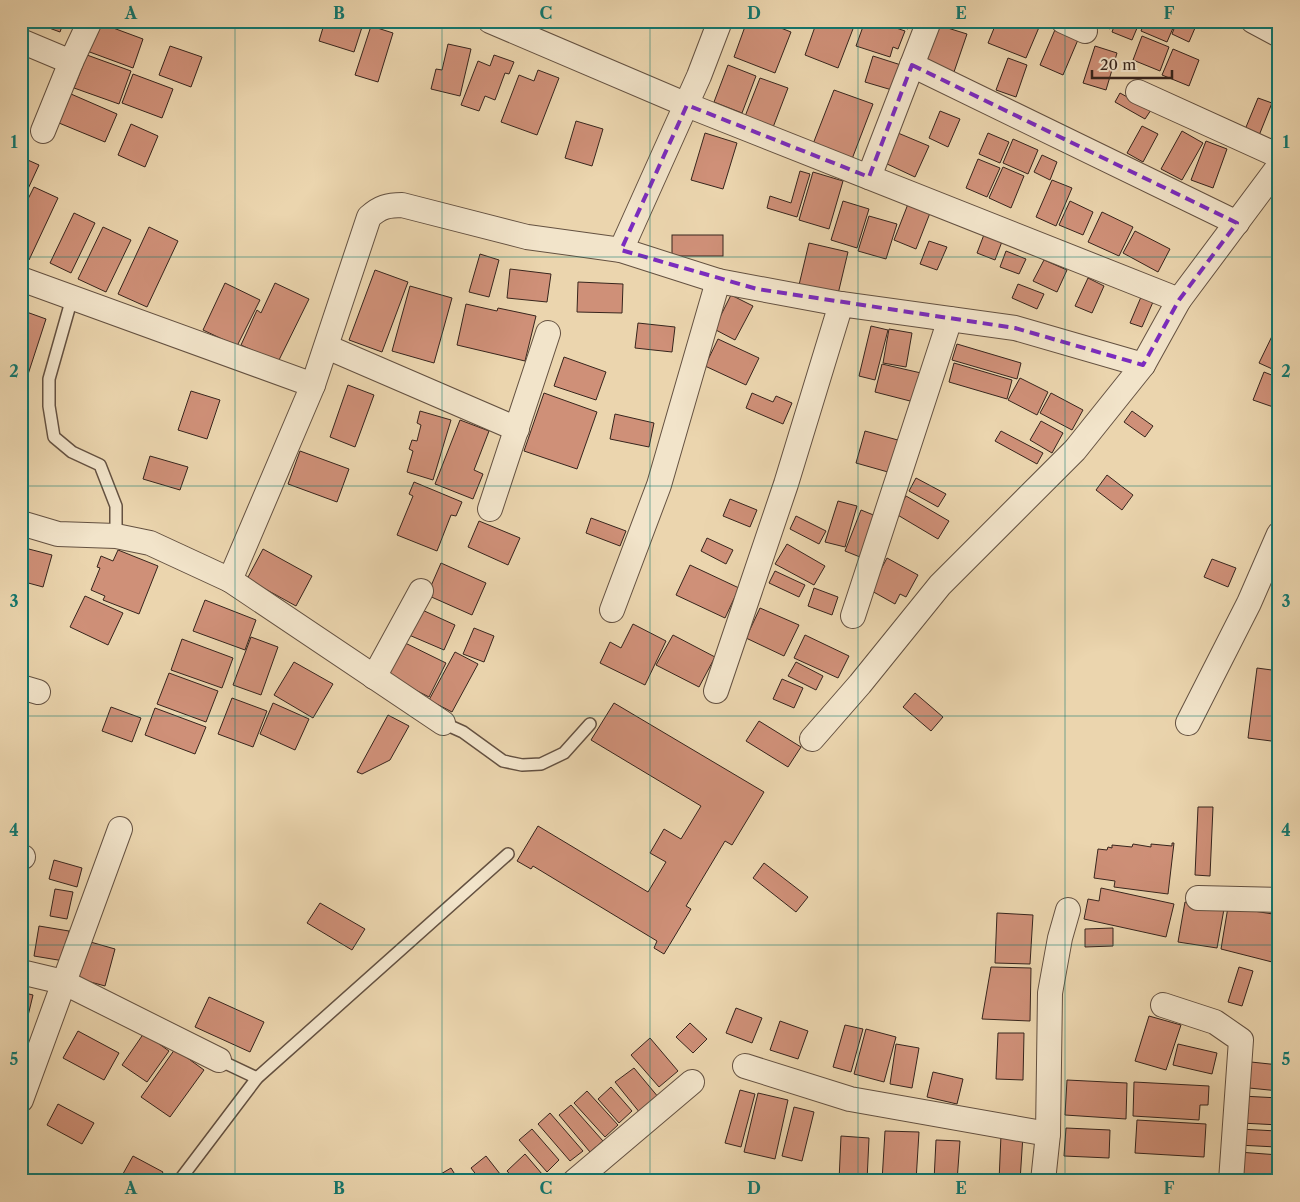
<svg xmlns="http://www.w3.org/2000/svg" width="1300" height="1202" font-family="'Libre Caslon Text',serif">
  <rect width="100%" height="100%" fill="#ebd5ae"/>
  <filter id="stains"><feTurbulence type="fractalNoise" baseFrequency=".004" numOctaves="4"/><feColorMatrix values="0 0 0 0 .2 0 0 0 0 .09 0 0 0 0 .02 0 0 0 .5 -.17"/></filter>
  <radialGradient id="worn" r=".72"><stop offset=".6" stop-color="#630" stop-opacity="0"/><stop offset="1" stop-color="#630" stop-opacity=".3"/></radialGradient>
  <g fill="#cf9078" stroke="#37251d">
    <path d="M30 21H64L60 32Z"/>
    <path d="M325 21H364L354 52 319 41Z"/>
    <path d="M747 21H763L791 32 775 73 734 57Z"/>
    <path d="M817 21H856L838 68 805 55Z"/>
    <path d="M865 21H876L905 31 898 49 893 47 890 57 856 46Z"/>
    <path d="M883 21H910L908 29Z"/>
    <path d="M997 21H1032L1040 25 1026 58 988 43Z"/>
    <path d="M1093 21H1113L1110 29Z"/>
    <path d="M1116 21H1140L1132 40 1112 32Z"/>
    <path d="M1145 21H1176L1167 42 1141 31Z"/>
    <path d="M1177 21H1198L1189 42 1172 34Z"/>
    <path d="M97 22 143 39 133 68 87 51Z"/>
    <path d="M938 25 967 34 954 72 926 62Z"/>
    <path d="M1057 25 1080 35 1063 75 1040 65Z"/>
    <path d="M371 26 393 33 378 82 355 75Z"/>
    <path d="M1142 36 1169 47 1160 71 1133 60Z"/>
    <path d="M448 44 471 49 460 96 431 89 436 69 442 70Z"/>
    <path d="M170 46 202 57 191 87 159 75Z"/>
    <path d="M1095 46 1117 53 1106 90 1083 83Z"/>
    <path d="M1173 49 1199 60 1189 86 1162 75Z"/>
    <path d="M87 55 131 71 119 104 74 88Z"/>
    <path d="M494 55 514 62 509 74 505 73 495 100 485 96 479 111 461 105 478 61 490 66Z"/>
    <path d="M873 56 901 65 892 90 865 82Z"/>
    <path d="M1008 58 1027 65 1016 97 996 90Z"/>
    <path d="M728 65 756 76 742 113 714 102Z"/>
    <path d="M538 70 559 78 537 135 501 122 519 75 534 81Z"/>
    <path d="M133 74 173 89 162 118 122 103Z"/>
    <path d="M760 78 788 88 772 130 744 119Z"/>
    <path d="M834 90 873 104 852 159 813 144Z"/>
    <path d="M1120 93 1151 110 1145 119 1115 102Z"/>
    <path d="M71 94 117 114 105 142 59 123Z"/>
    <path d="M1258 98 1272 103 1258 138 1244 132Z"/>
    <path d="M940 111 960 119 948 147 929 138Z"/>
    <path d="M576 121 603 129 592 166 565 158Z"/>
    <path d="M131 124 158 136 145 167 118 155Z"/>
    <path d="M1142 126 1158 134 1143 162 1127 153Z"/>
    <path d="M1182 131 1203 143 1182 180 1161 169Z"/>
    <path d="M705 133 737 143 723 189 691 180Z"/>
    <path d="M898 133 929 146 915 177 885 163Z"/>
    <path d="M988 133 1009 142 1000 163 979 154Z"/>
    <path d="M1013 139 1038 150 1028 174 1003 163Z"/>
    <path d="M1206 141 1227 149 1213 188 1191 180Z"/>
    <path d="M1042 155 1057 162 1050 180 1034 172Z"/>
    <path d="M21 157 39 165 21 204Z"/>
    <path d="M978 159 1000 168 987 197 966 188Z"/>
    <path d="M1003 167 1024 176 1011 208 989 198Z"/>
    <path d="M800 171 810 174 797 217 767 208 770 196 791 203Z"/>
    <path d="M813 172 843 181 829 229 799 220Z"/>
    <path d="M1052 180 1072 188 1056 226 1036 217Z"/>
    <path d="M34 187 58 198 29 260 21 257V213Z"/>
    <path d="M843 201 869 209 857 248 831 240Z"/>
    <path d="M1070 201 1093 212 1083 235 1059 225Z"/>
    <path d="M908 204 930 213 916 249 894 240Z"/>
    <path d="M1102 212 1133 227 1119 256 1088 242Z"/>
    <path d="M74 213 95 223 71 273 50 263Z"/>
    <path d="M869 216 897 224 886 259 858 251Z"/>
    <path d="M103 227 131 240 106 292 78 279Z"/>
    <path d="M149 227 178 241 147 307 118 294Z"/>
    <path d="M1135 231 1170 249 1158 272 1123 253Z"/>
    <path d="M985 232 1003 239 995 260 977 253Z"/>
    <rect x="672" y="235" width="51" height="21"/>
    <path d="M929 241 947 247 937 270 920 264Z"/>
    <path d="M809 243 848 252 838 294 799 285Z"/>
    <path d="M1006 251 1026 259 1019 274 1000 267Z"/>
    <path d="M480 254 499 260 489 297 469 292Z"/>
    <path d="M1044 260 1067 270 1057 292 1033 281Z"/>
    <path d="M510 269 551 274 547 302 507 298Z"/>
    <path d="M375 270 408 282 382 352 349 340Z"/>
    <path d="M1088 278 1104 286 1092 313 1075 306Z"/>
    <path d="M578 282 623 284 622 313 577 312Z"/>
    <path d="M225 283 260 300 237 346 203 330Z"/>
    <path d="M275 283 309 299 278 362 241 345 257 310 261 313Z"/>
    <path d="M1018 284 1044 294 1037 309 1012 298Z"/>
    <path d="M410 286 452 298 434 363 392 351Z"/>
    <path d="M731 295 753 306 735 340 714 329Z"/>
    <path d="M1141 297 1153 302 1142 327 1130 323Z"/>
    <path d="M466 304 497 311 498 308 536 316 525 361 457 345Z"/>
    <path d="M21 310 46 319 21 396Z"/>
    <path d="M638 323 675 327 672 352 635 348Z"/>
    <path d="M871 326 888 330 875 380 859 376Z"/>
    <path d="M889 329 912 333 906 367 883 363Z"/>
    <path d="M1275 330 1279 332V372L1259 363Z"/>
    <path d="M718 339 759 358 746 385 705 366Z"/>
    <path d="M957 344 1021 363 1017 379 952 360Z"/>
    <path d="M564 357 606 372 596 400 554 386Z"/>
    <path d="M954 363 1012 380 1007 399 949 382Z"/>
    <path d="M882 364 921 373 914 402 875 392Z"/>
    <path d="M1264 372 1279 378V409L1253 400Z"/>
    <path d="M1020 378 1048 392 1037 415 1008 400Z"/>
    <path d="M348 385 374 395 355 447 330 437Z"/>
    <path d="M191 391 220 400 207 439 178 430Z"/>
    <path d="M544 393 597 412 577 469 524 451Z"/>
    <path d="M752 393 773 402 776 396 792 403 783 424 746 408Z"/>
    <path d="M1051 393 1083 410 1072 430 1040 413Z"/>
    <path d="M420 411 451 420 433 480 407 472 413 451 409 449 412 440 417 441 421 425 417 423Z"/>
    <path d="M1132 411 1153 426 1145 437 1124 422Z"/>
    <path d="M615 414 654 423 649 447 610 439Z"/>
    <path d="M460 420 489 431 474 470 483 474 473 499 435 484Z"/>
    <path d="M1041 421 1063 433 1052 453 1030 440Z"/>
    <path d="M865 431 905 442 895 474 856 463Z"/>
    <path d="M1001 431 1043 453 1037 464 995 441Z"/>
    <path d="M300 451 349 469 337 502 288 484Z"/>
    <path d="M150 456 188 467 180 490 143 479Z"/>
    <path d="M1107 475 1133 495 1122 510 1096 490Z"/>
    <path d="M916 478 946 494 938 507 909 491Z"/>
    <path d="M414 482 462 502 456 516 451 515 437 551 397 535 413 496 409 494Z"/>
    <path d="M906 496 949 521 938 539 896 514Z"/>
    <path d="M730 499 757 510 750 527 723 516Z"/>
    <path d="M838 501 857 506 845 547 825 542Z"/>
    <path d="M861 510 881 518 865 559 845 551Z"/>
    <path d="M796 516 826 531 819 544 790 529Z"/>
    <path d="M591 518 626 531 620 546 586 533Z"/>
    <path d="M479 521 520 538 508 565 468 547Z"/>
    <path d="M707 538 733 550 726 564 701 551Z"/>
    <path d="M787 544 825 566 814 585 775 564Z"/>
    <path d="M21 547 52 555 43 587 21 581Z"/>
    <path d="M263 549 312 576 296 606 247 579Z"/>
    <path d="M118 550 158 566 139 614 103 600 105 596 91 590 100 568 97 567 101 556 113 561Z"/>
    <path d="M887 558 918 575 906 597 900 594 895 604 870 590Z"/>
    <path d="M1212 559 1236 568 1228 587 1204 577Z"/>
    <path d="M441 563 486 583 472 615 427 595Z"/>
    <path d="M690 565 739 588 725 618 676 595Z"/>
    <path d="M775 571 805 585 799 597 769 583Z"/>
    <path d="M814 588 838 597 832 615 808 606Z"/>
    <path d="M85 596 123 613 108 645 70 627Z"/>
    <path d="M205 600 256 620 245 650 193 631Z"/>
    <path d="M760 608 799 625 784 656 746 638Z"/>
    <path d="M420 609 455 625 444 650 409 635Z"/>
    <path d="M633 624 666 641 645 685 600 663 610 642 621 648Z"/>
    <path d="M474 628 494 636 484 662 463 654Z"/>
    <path d="M673 635 715 657 699 687 656 665Z"/>
    <path d="M805 635 849 656 838 678 794 658Z"/>
    <path d="M251 637 278 647 261 695 233 685Z"/>
    <path d="M182 639 233 658 222 688 171 670Z"/>
    <path d="M397 639 446 663 429 697 388 676Z"/>
    <path d="M455 652 478 664 452 712 429 700Z"/>
    <path d="M294 662 333 684 313 718 274 695Z"/>
    <path d="M796 662 823 676 816 690 788 676Z"/>
    <path d="M1257 668 1279 671V742L1248 738Z"/>
    <path d="M169 673 218 691 206 722 157 704Z"/>
    <path d="M782 679 803 688 794 708 773 699Z"/>
    <path d="M915 693 943 717 931 731 903 707Z"/>
    <path d="M232 698 267 711 253 747 218 734Z"/>
    <path d="M273 703 309 719 295 750 260 734Z"/>
    <path d="M614 703 764 792 732 845 725 841 686 906 691 909 664 954 654 948 657 941 533 866 531 869 517 861 538 826 648 892 666 862 650 853 664 829 681 839 701 806 591 740Z"/>
    <path d="M111 707 141 718 132 742 102 731Z"/>
    <path d="M155 708 206 727 195 754 145 735Z"/>
    <path d="M388 715 409 726 390 760 362 774 357 772Z"/>
    <path d="M759 721 801 747 788 767 746 741Z"/>
    <path d="M1198 807H1213L1210 876 1195 875Z"/>
    <path d="M1172 843H1174L1168 894 1114 887 1115 881 1094 878 1098 849 1107 850 1108 847 1112 848V845L1132 847 1133 844 1151 847V844L1172 846Z"/>
    <path d="M54 860 82 868 77 887 49 879Z"/>
    <path d="M764 863 808 897 796 912 753 878Z"/>
    <path d="M1101 888 1174 904 1166 937 1084 919 1088 899 1099 901Z"/>
    <path d="M55 889 73 892 67 919 50 916Z"/>
    <path d="M1185 902 1224 909 1217 948 1178 942Z"/>
    <path d="M320 903 365 929 352 950 307 923Z"/>
    <path d="M1228 907 1279 915V945L1276 963 1221 949Z"/>
    <path d="M997 913 1033 915 1030 964 995 963Z"/>
    <path d="M39 926 69 931 64 961 34 956Z"/>
    <path d="M1113 928V946L1085 947V929Z"/>
    <path d="M87 941 115 949 105 986 76 978Z"/>
    <path d="M991 967 1031 968 1030 1021 982 1019Z"/>
    <path d="M1239 967 1253 971 1242 1006 1228 1002Z"/>
    <path d="M21 992 33 995 21 1045Z"/>
    <path d="M209 997 264 1022 250 1052 195 1027Z"/>
    <path d="M736 1008 762 1018 752 1043 726 1033Z"/>
    <path d="M1149 1016 1181 1025 1166 1070 1135 1061Z"/>
    <path d="M780 1021 808 1031 798 1059 770 1050Z"/>
    <path d="M690 1023 707 1039 693 1053 676 1037Z"/>
    <path d="M845 1025 863 1029 851 1072 833 1067Z"/>
    <path d="M866 1029 896 1037 884 1082 854 1074Z"/>
    <path d="M78 1031 119 1053 104 1080 63 1058Z"/>
    <path d="M144 1033 169 1051 147 1082 122 1065Z"/>
    <path d="M998 1033H1024L1023 1080 996 1079Z"/>
    <path d="M650 1038 678 1071 659 1087 631 1055Z"/>
    <path d="M896 1044 919 1048 912 1088 890 1084Z"/>
    <path d="M1178 1044 1217 1053 1212 1074 1173 1065Z"/>
    <path d="M175 1049 204 1070 170 1117 141 1097Z"/>
    <path d="M1251 1062 1279 1065V1091L1249 1088Z"/>
    <path d="M634 1068 659 1098 640 1113 615 1082Z"/>
    <path d="M933 1072 963 1079 957 1104 927 1097Z"/>
    <path d="M1067 1080 1127 1083 1126 1119 1065 1115Z"/>
    <path d="M1134 1082 1209 1086 1208 1105H1200L1199 1120 1133 1116Z"/>
    <path d="M611 1087 632 1111 619 1123 598 1099Z"/>
    <path d="M740 1090 755 1094 741 1147 725 1143Z"/>
    <path d="M587 1091 618 1125 605 1137 574 1103Z"/>
    <path d="M758 1093 788 1100 775 1159 744 1152Z"/>
    <path d="M1242 1096 1279 1098V1125L1241 1123Z"/>
    <path d="M58 1104 94 1123 82 1144 47 1125Z"/>
    <path d="M571 1105 603 1141 590 1152 559 1115Z"/>
    <path d="M794 1107 814 1112 802 1161 782 1156Z"/>
    <path d="M550 1113 583 1151 570 1161 538 1124Z"/>
    <path d="M1137 1120 1206 1124 1204 1157 1135 1153Z"/>
    <path d="M1066 1128 1110 1130 1109 1158 1064 1156Z"/>
    <path d="M532 1129 559 1160 547 1172 519 1140Z"/>
    <path d="M1239 1129 1277 1131 1276 1147 1238 1145Z"/>
    <path d="M885 1131 919 1132 916 1181H882Z"/>
    <path d="M1001 1135H1023L1020 1181H999Z"/>
    <path d="M841 1136 869 1138 867 1181H839Z"/>
    <path d="M936 1140 960 1141 957 1181H934Z"/>
    <path d="M1238 1152 1279 1155V1181H1236Z"/>
    <path d="M525 1154 548 1181H516L507 1171Z"/>
    <path d="M133 1156 163 1172 158 1181H119Z"/>
    <path d="M486 1156 504 1179 502 1181H481L471 1168Z"/>
    <path d="M451 1168 459 1181H429Z"/>
  </g>
  <g fill="none" stroke-linecap="round" stroke-linejoin="round">
    <defs>
      <g id="service">
        <path d="M72 298 49 379V406L54 437 72 452 100 465 116 506V536"/>
        <path d="M443 723 463 732 503 761 522 765 541 764 564 753 590 724"/>
        <path d="M219 1060 257 1078"/>
        <path d="M179 1181 257 1078 508 854"/>
      </g>
      <g id="minor">
        <path d="M490 21 687 105 1179 300 1279 166"/>
        <path d="M1063 21 1085 31"/>
        <path d="M1253 21 1279 35"/>
        <path d="M21 41 71 62 90 21"/>
        <path d="M912 65 1237 223"/>
        <path d="M1138 92 1279 156"/>
        <path d="M43 131 71 62"/>
        <path d="M869 177 929 21"/>
        <path d="M621 250 699 76 720 21"/>
        <path d="M21 279 313 385 230 580 443 723"/>
        <path d="M327 347 517 429"/>
        <path d="M313 385 369 217C380 207 388 205 402 205L527 237 621 250 718 281"/>
        <path d="M490 509 548 333"/>
        <path d="M21 523 58 534 116 536 150 543 230 580"/>
        <path d="M612 610 659 485 718 281 841 304"/>
        <path d="M853 616 950 319"/>
        <path d="M374 677 421 591"/>
        <path d="M21 687 38 692"/>
        <path d="M716 691 786 484 841 304 1015 328 1143 365"/>
        <path d="M1188 723 1249 603 1279 534"/>
        <path d="M812 739 860 684 940 585 1075 450 1143 365 1179 300"/>
        <path d="M21 857H23"/>
        <path d="M1198 898 1279 900"/>
        <path d="M21 972 63 982 219 1060"/>
        <path d="M1163 1005 1215 1022 1241 1040 1231 1181"/>
        <path d="M745 1066 850 1099 1048 1134"/>
        <path d="M21 1100 120 829"/>
        <path d="M575 1181 692 1082"/>
        <path d="M1043 1181 1048 1134 1050 993 1060 938 1068 910"/>
      </g>
    </defs>
    <use href="#service" stroke="#645141" stroke-width="14"/>
    <use href="#minor" stroke="#645141" stroke-width="26"/>
    <use href="#service" stroke="#f2e4ca" stroke-width="11"/>
    <use href="#minor" stroke="#f2e4ca" stroke-width="24"/>
  </g>
  <path fill="none" stroke="#7b2cbf" stroke-width="4" stroke-dasharray="10 6" stroke-linejoin="round" d="M912 65 1237 223 1179 300 1143 365 1015 328 757 289 621 250 687 105 869 177Z"/>
  <path fill="none" stroke="#0f766e" stroke-width="1" stroke-opacity="0.55" d="M235 21V1181M442 21V1181M650 21V1181M858 21V1181M1065 21V1181M21 257H1279M21 486H1279M21 716H1279M21 945H1279"/>
  <rect width="1300" height="1202" fill="none" stroke="#ebd5ae" stroke-width="55"/>
  <path d="M1092 70v8h80v-8" fill="none" stroke="#37251d" stroke-width="2.5"/>
  <text x="1100" y="70" font-size="15" fill="#37251d" stroke="#f2e4ca" stroke-width="4" paint-order="stroke">20 m</text>
  <rect x="28" y="28" width="1244" height="1146" fill="none" stroke="#0f766e" stroke-width="2"/>
  <g font-size="16" text-anchor="middle" font-weight="bold" fill="#0f766e">
    <text x="131" y="19">A</text>
    <text x="339" y="19">B</text>
    <text x="546" y="19">C</text>
    <text x="754" y="19">D</text>
    <text x="961" y="19">E</text>
    <text x="1169" y="19">F</text>
    <text x="14" y="148">1</text>
    <text x="1286" y="148">1</text>
    <text x="14" y="377">2</text>
    <text x="1286" y="377">2</text>
    <text x="14" y="607">3</text>
    <text x="1286" y="607">3</text>
    <text x="14" y="836">4</text>
    <text x="1286" y="836">4</text>
    <text x="14" y="1065">5</text>
    <text x="1286" y="1065">5</text>
    <text x="131" y="1194">A</text>
    <text x="339" y="1194">B</text>
    <text x="546" y="1194">C</text>
    <text x="754" y="1194">D</text>
    <text x="961" y="1194">E</text>
    <text x="1169" y="1194">F</text>
  </g>
  <rect width="100%" height="100%" filter="url(#stains)"/>
  <rect width="100%" height="100%" fill="url(#worn)"/>
</svg>
